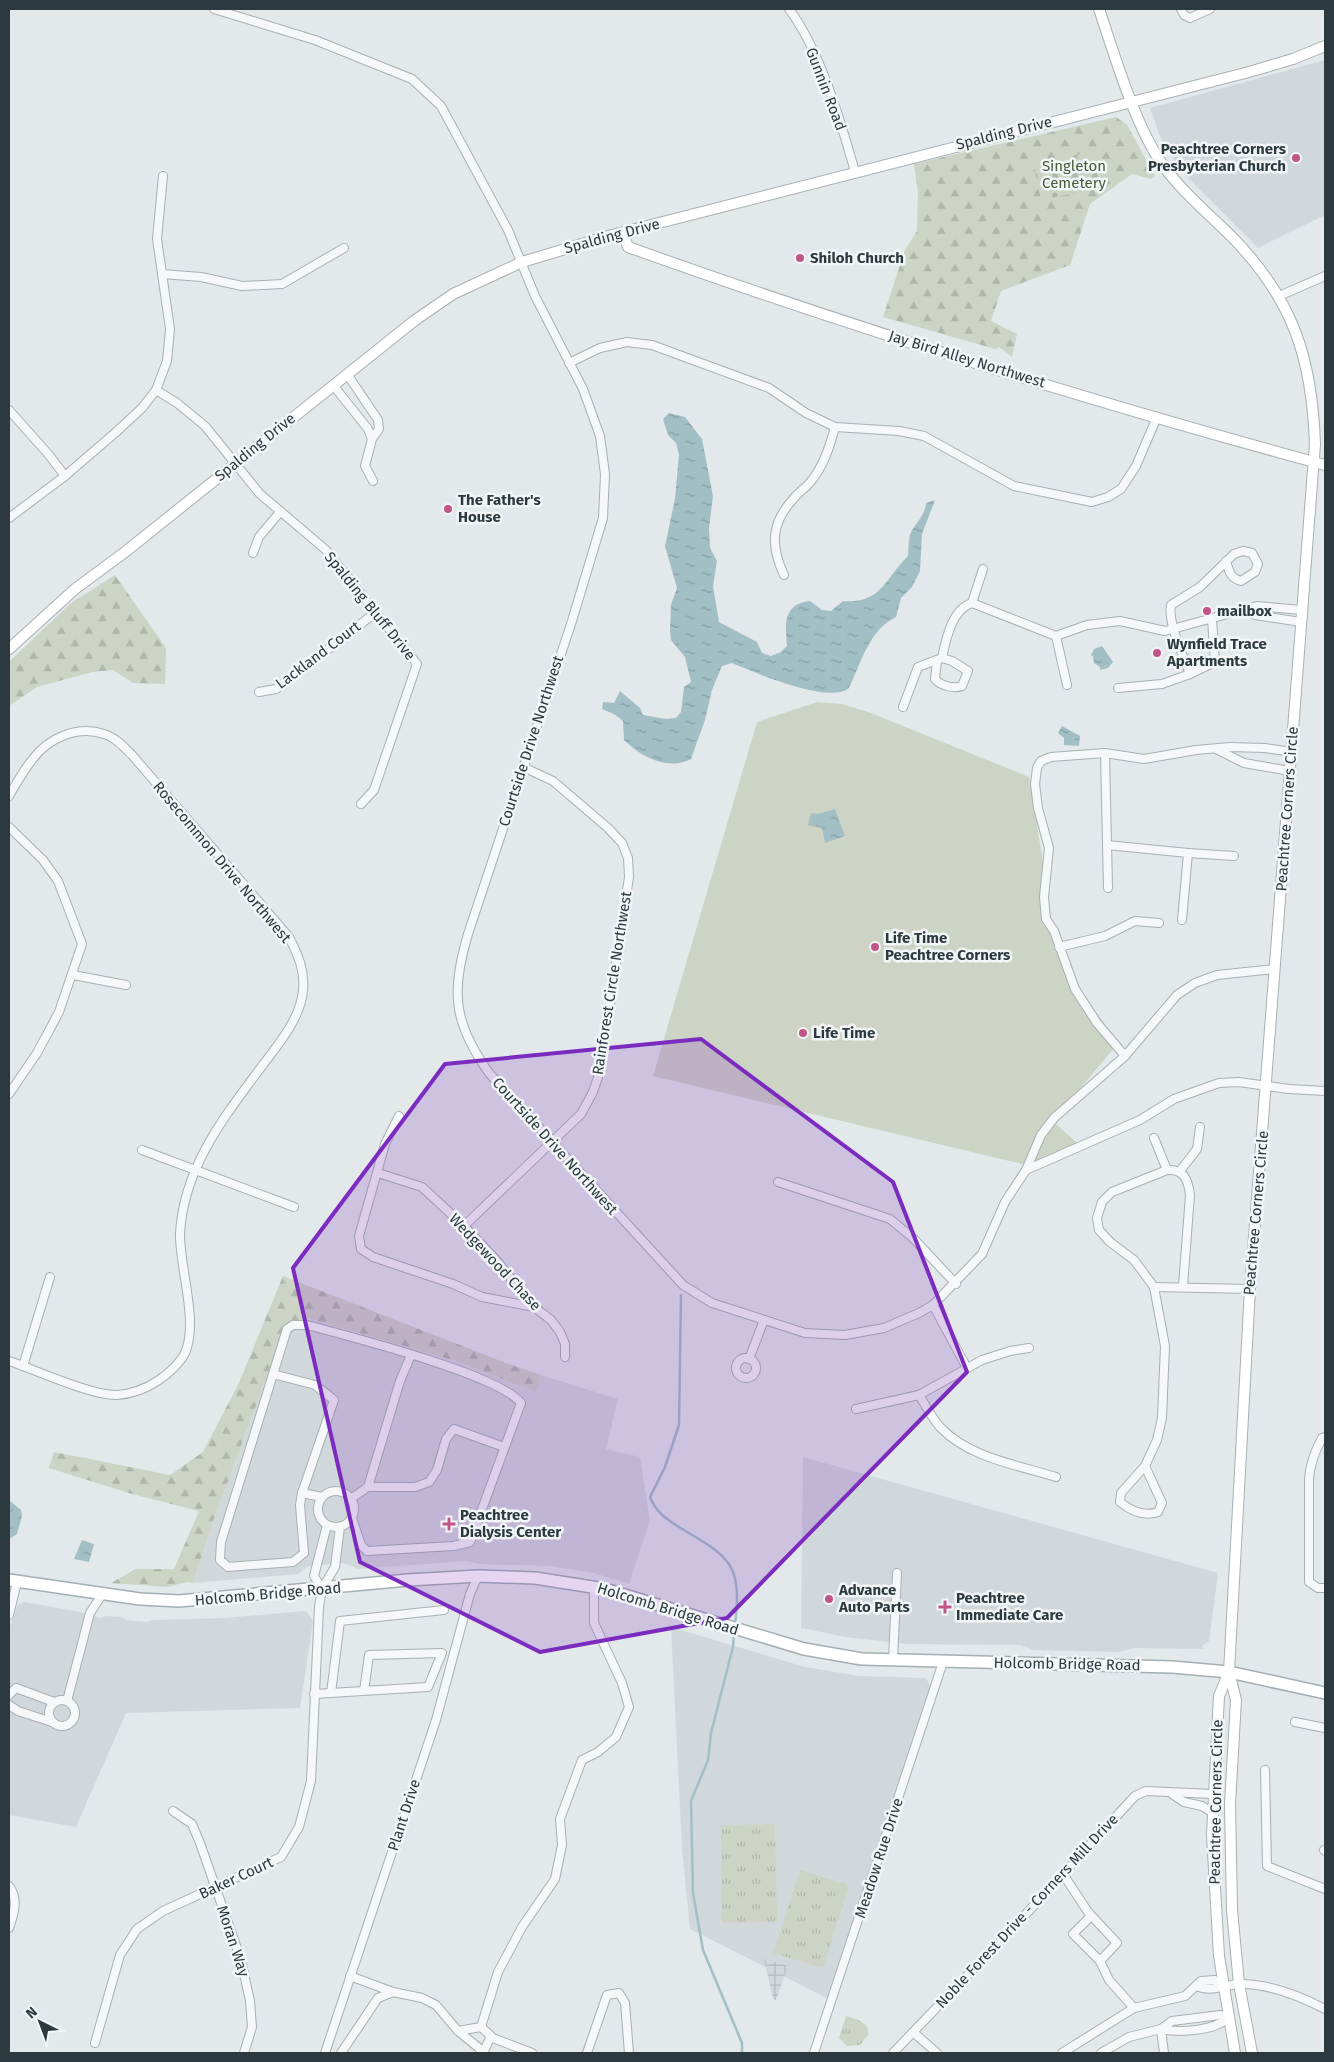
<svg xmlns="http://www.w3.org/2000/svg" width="1334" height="2062" font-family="'Fira Sans',sans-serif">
  <defs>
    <pattern id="industrial-grid" width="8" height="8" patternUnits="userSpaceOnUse" patternTransform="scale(1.25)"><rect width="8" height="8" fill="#d1d8db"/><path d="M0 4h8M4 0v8" fill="none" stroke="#b4babd"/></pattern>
    <pattern id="forest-firs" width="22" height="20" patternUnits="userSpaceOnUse" patternTransform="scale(1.25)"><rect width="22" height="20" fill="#cdd3c5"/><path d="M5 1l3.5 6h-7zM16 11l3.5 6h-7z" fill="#b0b6aa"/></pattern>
    <pattern id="cemetery-stones" width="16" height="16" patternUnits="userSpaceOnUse" patternTransform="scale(1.25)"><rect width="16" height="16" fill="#cdd3c5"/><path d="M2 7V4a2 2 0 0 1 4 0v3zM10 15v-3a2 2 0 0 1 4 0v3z" fill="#b0b6aa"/></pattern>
    <pattern id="park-tufts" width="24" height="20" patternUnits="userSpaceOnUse" patternTransform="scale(1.25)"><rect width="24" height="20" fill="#cdd3c5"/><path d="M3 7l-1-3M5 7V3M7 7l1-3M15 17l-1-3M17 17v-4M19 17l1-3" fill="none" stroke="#b0b6aa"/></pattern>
    <pattern id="water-ripples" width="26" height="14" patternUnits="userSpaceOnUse" patternTransform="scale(1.25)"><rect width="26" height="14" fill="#a2bfc6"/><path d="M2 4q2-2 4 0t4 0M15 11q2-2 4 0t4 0" fill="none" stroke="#849ca2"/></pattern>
  </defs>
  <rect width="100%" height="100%" fill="#e3e8ea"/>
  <g fill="#d1d8db">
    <path d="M1325 60V215L1258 248 1183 173 1163 144 1150 108Z"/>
    <path d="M307 1318 456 1361 536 1392 541 1375 618 1399 606 1449 640 1457 650 1521 629 1584 594 1573 550 1566 478 1564 466 1561 358 1569 344 1563 309 1566 298 1574 193 1583 212 1524 286 1325Z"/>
    <path d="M803 1457 1218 1573 1209 1641 1202 1646 1203 1649 1135 1648 1118 1652 1034 1650 1020 1645 907 1644 846 1637 801 1628Z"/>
    <path d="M24 1602 81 1612 101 1618 105 1616 122 1617 126 1620 147 1622 154 1620 225 1618 306 1611 313 1621 300 1708 126 1713 76 1827 9 1815V1629L18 1605Z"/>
    <path d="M671 1627 805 1667 859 1676 926 1678 930 1686 827 1998 690 1929 682 1848Z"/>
  </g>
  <path fill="url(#industrial-grid)" d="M764 1959 788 1966 776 2000 773 1999Z"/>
  <path fill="#cdd3c5" d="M817 702 842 704 871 713 1029 777 1046 880 1048 913 1071 981 1119 1042 1069 1102 1056 1124 1077 1143 1075 1145 1038 1163 1033 1162 1031 1166 653 1076 757 722Z"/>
  <g fill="url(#forest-firs)">
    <path d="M1116 117 1127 125 1155 176 1151 179 1132 174 1090 204 1070 265 1001 291 991 321 1017 334 1012 357 999 347 995 349 883 317 905 250 917 231 918 192 914 164Z"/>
    <path d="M115 575 166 648 165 684 133 683 113 670 92 672 37 687 9 706V662L71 603Z"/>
    <path d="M283 1276 506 1363 541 1375 536 1392 456 1361 307 1318 286 1325 212 1524 193 1583 187 1582 167 1587 111 1583 136 1569H174L199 1511 132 1494 49 1468 54 1452 170 1475 203 1452 239 1383Z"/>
  </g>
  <path fill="url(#cemetery-stones)" d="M1086 153 1109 186 1041 200 1034 164Z"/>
  <g fill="url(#park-tufts)">
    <path d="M775 1824 777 1922 722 1923 721 1825Z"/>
    <path d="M800 1870 849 1885 823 1968 773 1953Z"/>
    <path d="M846 2016C856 2019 870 2022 868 2035L860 2045 847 2046 839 2038Z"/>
  </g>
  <g fill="url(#water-ripples)">
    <path d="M669 413 685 417 702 439 713 496 709 528 710 548 717 561 713 586 719 622 757 642 762 653 771 656 781 652 787 646C785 624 783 604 810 601L822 610 831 611 843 601C882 604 885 578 908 556 909 549 908 541 910 535 915 522 925 517 926 503L935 500 922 534 920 571 912 587 901 598 896 617C869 630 861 663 849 688 829 705 754 672 732 663L722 666 712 690 705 720 691 759C668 771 641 757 624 740L623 721 614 714 602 709 603 702 614 703 620 691 640 708 643 715 666 719 676 718 681 712 684 687 691 682 685 657 671 640 670 630 671 605 677 588 665 546 675 499 679 454 676 443 668 435 663 419Z"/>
    <path d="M1102 646 1113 662 1108 668 1100 670V667L1094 663 1093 656 1091 655 1094 649Z"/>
    <path d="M1062 726 1080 736 1079 746 1064 745V738L1058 733Z"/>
    <path d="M835 809 845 836 825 843 822 828 808 825 811 813 818 814Z"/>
    <path d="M9 1500 21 1510 22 1516 17 1534 9 1539Z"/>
    <path d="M82 1540 94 1544 89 1562 74 1559Z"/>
  </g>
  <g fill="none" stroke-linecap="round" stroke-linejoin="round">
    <g stroke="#a2bfc6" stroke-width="2.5">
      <path d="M681 1295 679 1425 665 1467 650 1497C656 1512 665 1518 679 1527 727 1556 743 1561 735 1624"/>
      <path d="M734 1632 733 1647 711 1733 708 1760 691 1801 693 1893 703 1950 742 2043V2053"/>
    </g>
    <defs>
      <g id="street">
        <path d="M214 9 315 40 412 79 441 106 508 230 535 296 583 389 600 436 605 474 603 518 572 621 468 934C451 993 453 1022 489 1073L683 1285 712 1303 805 1333 845 1335 884 1328 919 1313 933 1305 982 1254 1005 1202 1026 1170 1041 1135 1054 1118 1125 1056 1177 995 1195 983 1217 975 1274 969"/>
        <path d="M789 9C820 50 841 122 855 172"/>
        <path d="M1181 9 1184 15 1190 18 1210 9"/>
        <path d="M162 274 201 277 242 286 282 284 344 248"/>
        <path d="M1279 296 1325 276"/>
        <path d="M569 363 600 348 627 342 652 345 769 388 806 413 835 427 899 431 924 436 1014 486 1092 502 1108 497 1121 489 1136 466 1157 417"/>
        <path d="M347 374 378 420 379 429 372 439 365 466 373 481"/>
        <path d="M333 385 368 429 372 439"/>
        <path d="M156 390 177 403 205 426 260 494 326 550 417 664 374 790 361 804"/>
        <path d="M9 410 49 455 65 476"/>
        <path d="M9 518 65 476 115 433 142 408 156 390 167 361 170 329 157 239 163 176"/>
        <path d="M253 553 259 537 280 512"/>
        <path d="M784 575C770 545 771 522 795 497 800 491 807 487 812 480 824 465 830 446 835 427"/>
        <path d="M972 603 983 569"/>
        <path d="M1244 610 1255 615 1301 622"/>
        <path d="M1056 636 1067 685"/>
        <path d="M937 661 935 679C941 686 954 689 962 686L968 671 952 661 942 658"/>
        <path d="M1190 674 1215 662 1212 619"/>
        <path d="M1118 688 1162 684 1190 674C1184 658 1167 621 1171 605L1200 587 1234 554 1243 551 1252 553 1258 564 1255 572 1241 581C1230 578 1229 571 1226 561"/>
        <path d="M259 692 276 689 375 613"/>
        <path d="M903 707 918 667 942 658C946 639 952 609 972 603L1056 636 1087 625 1120 621 1165 631 1257 606 1302 610"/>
        <path d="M1216 749 1244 763 1290 771"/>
        <path d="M1105 753 1108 888"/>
        <path d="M9 796C16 784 23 771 32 760 48 738 77 725 104 734 115 737 124 747 132 755L289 937C298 955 305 970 303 990 301 1018 278 1045 262 1066 224 1117 184 1167 180 1233 179 1266 199 1322 185 1353 180 1363 168 1374 159 1380 147 1388 132 1394 117 1395 92 1396 36 1370 9 1361"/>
        <path d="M9 827 43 860 58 881 82 944 59 1012 37 1053 9 1094"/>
        <path d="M1107 845 1188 853 1182 920"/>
        <path d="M1188 853 1234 856"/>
        <path d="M1059 947 1105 936 1135 921 1159 923"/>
        <path d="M73 975 126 985"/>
        <path d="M1125 1056 1097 1023 1075 989 1054 931 1046 919 1044 897 1049 848 1038 808 1035 784 1037 768 1041 761 1051 757 1105 753 1144 759 1196 750 1230 747 1265 748 1292 752"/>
        <path d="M399 1116 385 1144 359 1236 361 1249 373 1257 453 1284 482 1297 534 1307"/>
        <path d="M1154 1138 1167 1170"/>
        <path d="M142 1150 294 1207"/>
        <path d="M1026 1170 1140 1120 1174 1099 1219 1083 1239 1082 1289 1089 1325 1091"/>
        <path d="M1180 1171 1197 1149 1200 1127"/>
        <path d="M378 1173 422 1187 464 1226 497 1261 534 1307 551 1320 560 1332 565 1344V1357"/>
        <path d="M778 1182 890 1219 913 1238 956 1284"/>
        <path d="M464 1226 581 1114 593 1092 600 1071 629 877 628 858 622 843 608 828 553 781 523 767"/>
        <path d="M1154 1287 1250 1289"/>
        <path d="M933 1305 967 1368"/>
        <circle cx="746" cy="1368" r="10"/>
        <path d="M749 1359 764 1320"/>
        <path d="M23 1366 50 1277"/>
        <path d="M273 1374 315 1385 334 1400 302 1493 300 1505 304 1553 293 1562 228 1567 220 1560 221 1542 287 1329 293 1325H307C348 1336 498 1374 521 1403L470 1542 454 1546 367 1551 361 1545 352 1518"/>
        <path d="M919 1395C926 1406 932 1418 940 1427 969 1458 1018 1465 1056 1477"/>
        <path d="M856 1409 919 1395 982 1360 1010 1351 1029 1348"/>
        <path d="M1325 1437 1322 1438C1315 1451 1310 1463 1309 1479V1582L1318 1588H1325"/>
        <path d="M1145 1466 1162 1503 1158 1512C1144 1517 1131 1511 1120 1502L1121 1493 1145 1466 1157 1440 1162 1418 1165 1346 1154 1287 1134 1260 1110 1242 1099 1230 1097 1218 1102 1202 1112 1192 1167 1170C1184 1169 1188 1179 1190 1195L1183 1286"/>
        <path d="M368 1487H415L429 1482 437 1470 446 1439 454 1429 504 1447"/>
        <circle cx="336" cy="1509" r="18"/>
        <path d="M302 1493 322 1497"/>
        <path d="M352 1498 368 1487 400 1381 411 1355"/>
        <path d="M322 1589 314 1576 327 1525"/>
        <path d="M9 1615 17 1582"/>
        <path d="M893 1660 897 1573"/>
        <path d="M331 1693 340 1621 444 1610"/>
        <path d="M314 1694 428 1687 442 1653 369 1655 364 1691"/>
        <path d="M9 1695 16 1688 54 1702"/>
        <circle cx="62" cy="1713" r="13"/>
        <path d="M67 1701 90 1613 103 1593"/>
        <path d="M9 1705 18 1711 52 1722"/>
        <path d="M1295 1722 1325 1728"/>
        <path d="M1265 1770 1267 1866 1325 1889"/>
        <path d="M1172 1794 1184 1802 1202 1806 1213 1813"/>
        <path d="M173 1811 192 1824 200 1843 241 1960 250 2001 252 2027 244 2053"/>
        <path d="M1324 1850 1325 1851"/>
        <path d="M1063 1874 1088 1912 1117 1943 1100 1961 1073 1934 1091 1916"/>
        <path d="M9 1886C19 1899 14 1914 9 1928"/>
        <path d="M1100 1961 1109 1980 1134 2008"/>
        <path d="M350 1976 393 1992 422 1998 436 2005 458 2031 479 2048 481 2053"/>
        <path d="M1196 1986C1211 1993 1226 1984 1241 1984 1271 1984 1300 1996 1325 2009"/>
        <path d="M481 2027 498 1972 522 1927 555 1879 562 1845 560 1819 582 1760 598 1752 616 1737 629 1707 622 1683 594 1623V1587"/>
        <path d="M1161 2029 1164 2053"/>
        <path d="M458 2031 481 2027 491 2036 483 2053"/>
        <path d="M913 2032 937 2053"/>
        <path d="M490 2037 532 2053"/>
        <path d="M95 2043 120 1955 137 1929 163 1911 281 1857 299 1827 311 1781 319 1607 322 1589 335 1567 340 1527"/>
        <path d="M325 2053 436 1720 470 1594 478 1576"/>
        <path d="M341 2053 378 1998 393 1992"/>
        <path d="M587 2053 607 1995 619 1993 625 2003 629 2053"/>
        <path d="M814 2053 943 1662"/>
        <path d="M893 2053 1015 1926 1135 1796 1146 1791 1213 1794"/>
        <path d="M1062 2053 1134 2008 1185 1996 1201 1981 1215 1980 1223 1985"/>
        <path d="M1101 2053 1129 2037 1161 2029 1172 2021 1220 2015 1228 2018C1214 2031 1180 2033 1161 2029"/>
      </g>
      <g id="secondary">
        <path d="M1099 9C1115 56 1134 123 1162 164 1182 192 1209 214 1233 238 1293 300 1312 358 1315 444L1250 1289 1229 1672 1219 1696 1212 1835 1219 1956 1235 2053"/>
        <path d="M623 233 628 247C857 329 1090 401 1325 465"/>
        <path d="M9 649 75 589 125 552 414 321 453 294 522 262 612 235 1249 72 1293 59 1325 46"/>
        <path d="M1229 1672 1236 1700 1230 1804 1232 1910 1239 1984 1252 2053"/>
      </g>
      <path id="primary" d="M9 1580 140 1599 179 1601 408 1580 478 1576 535 1578 605 1589 804 1649 862 1659 1172 1667 1229 1672 1325 1693"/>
    </defs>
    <use href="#street" stroke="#a8b0b4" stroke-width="10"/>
    <use href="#secondary" stroke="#a8b0b4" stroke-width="12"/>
    <use href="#primary" stroke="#a3afb4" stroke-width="14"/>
    <use href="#street" stroke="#f5f7f8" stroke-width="8"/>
    <use href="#secondary" stroke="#fff" stroke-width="10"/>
    <use href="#primary" stroke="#fff" stroke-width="11"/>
  </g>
  <path fill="#7b2cbf" fill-opacity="0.2" stroke="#7b2cbf" stroke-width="4" stroke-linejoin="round" d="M701 1039 893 1182 967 1372 727 1618 540 1652 360 1562 293 1268 445 1064Z"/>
  <g fill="#c15588" stroke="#f2f6f7" stroke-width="2">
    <circle cx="1296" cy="158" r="5"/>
    <circle cx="800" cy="258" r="5"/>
    <circle cx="448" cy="509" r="5"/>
    <circle cx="1207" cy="611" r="5"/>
    <circle cx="1157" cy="653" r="5"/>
    <circle cx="875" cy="947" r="5"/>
    <circle cx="803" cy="1033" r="5"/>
    <path d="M446.5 1516.5h5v5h5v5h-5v5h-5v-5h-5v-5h5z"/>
    <circle cx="829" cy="1599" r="5"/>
    <path d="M942.5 1599.5h5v5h5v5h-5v5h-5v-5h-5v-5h5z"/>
  </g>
  <g text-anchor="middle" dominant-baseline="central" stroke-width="5" stroke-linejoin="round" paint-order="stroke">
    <g font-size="15" fill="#2c3a40" stroke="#f2f6f7">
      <text transform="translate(826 89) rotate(69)">Gunnin Road</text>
      <text transform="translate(1004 133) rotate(-14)">Spalding Drive</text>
      <text transform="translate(612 236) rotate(-15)">Spalding Drive</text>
      <text transform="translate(967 359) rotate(17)">Jay Bird Alley Northwest</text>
      <text transform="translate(255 447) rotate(-39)">Spalding Drive</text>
      <text transform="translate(370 606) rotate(51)">Spalding Bluff Drive</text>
      <text transform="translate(318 655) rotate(-37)">Lackland Court</text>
      <text transform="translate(531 741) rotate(-72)">Courtside Drive Northwest</text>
      <text transform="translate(1287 809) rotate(-86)">Peachtree Corners Circle</text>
      <text transform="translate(222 862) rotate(50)">Rosecommon Drive Northwest</text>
      <text transform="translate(612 983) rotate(-81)">Rainforest Circle Northwest</text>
      <text transform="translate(555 1146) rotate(48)">Courtside Drive Northwest</text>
      <text transform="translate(1256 1213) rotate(-85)">Peachtree Corners Circle</text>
      <text transform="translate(495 1262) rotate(47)">Wedgewood Chase</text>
      <text transform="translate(268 1594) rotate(-5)">Holcomb Bridge Road</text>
      <text transform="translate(668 1609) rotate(17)">Holcomb Bridge Road</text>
      <text transform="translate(1067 1664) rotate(1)">Holcomb Bridge Road</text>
      <text transform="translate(1216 1802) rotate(-89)">Peachtree Corners Circle</text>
      <text transform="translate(404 1815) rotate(-72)">Plant Drive</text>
      <text transform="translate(879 1858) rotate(-72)">Meadow Rue Drive</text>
      <text transform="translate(236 1878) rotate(-25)">Baker Court</text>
      <text transform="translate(1027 1911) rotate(-47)">Noble Forest Drive - Corners Mill Drive</text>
      <text transform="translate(233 1941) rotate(72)">Moran Way</text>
    </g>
    <g font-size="15" font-weight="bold" fill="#2c3a40" stroke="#f2f6f7" text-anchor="start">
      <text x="1286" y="149" text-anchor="end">Peachtree Corners<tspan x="1286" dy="17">Presbyterian Church</tspan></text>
      <text x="810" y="258">Shiloh Church</text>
      <text x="458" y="500">The Father's<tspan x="458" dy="17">House</tspan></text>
      <text x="1217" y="611">mailbox</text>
      <text x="1167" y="644">Wynfield Trace<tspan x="1167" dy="17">Apartments</tspan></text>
      <text x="885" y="938">Life Time<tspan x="885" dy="17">Peachtree Corners</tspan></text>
      <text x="813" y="1033">Life Time</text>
      <text x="460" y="1515">Peachtree<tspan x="460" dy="17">Dialysis Center</tspan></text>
      <text x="839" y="1590">Advance<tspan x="839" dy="17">Auto Parts</tspan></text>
      <text x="956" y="1598">Peachtree<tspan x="956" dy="17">Immediate Care</tspan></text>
    </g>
    <g font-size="15" fill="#4b5a3b" stroke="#f2f6f7">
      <text x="1074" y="166">Singleton<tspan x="1074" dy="17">Cemetery</tspan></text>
    </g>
  </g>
  <rect width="1334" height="2062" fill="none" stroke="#2c3a40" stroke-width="20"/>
  <g transform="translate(40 2022) rotate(318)" stroke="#f2f6f7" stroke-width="4" paint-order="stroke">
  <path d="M0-4L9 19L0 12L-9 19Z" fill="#2c3a40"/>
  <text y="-8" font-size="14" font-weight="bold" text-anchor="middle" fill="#2c3a40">N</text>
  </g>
</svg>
